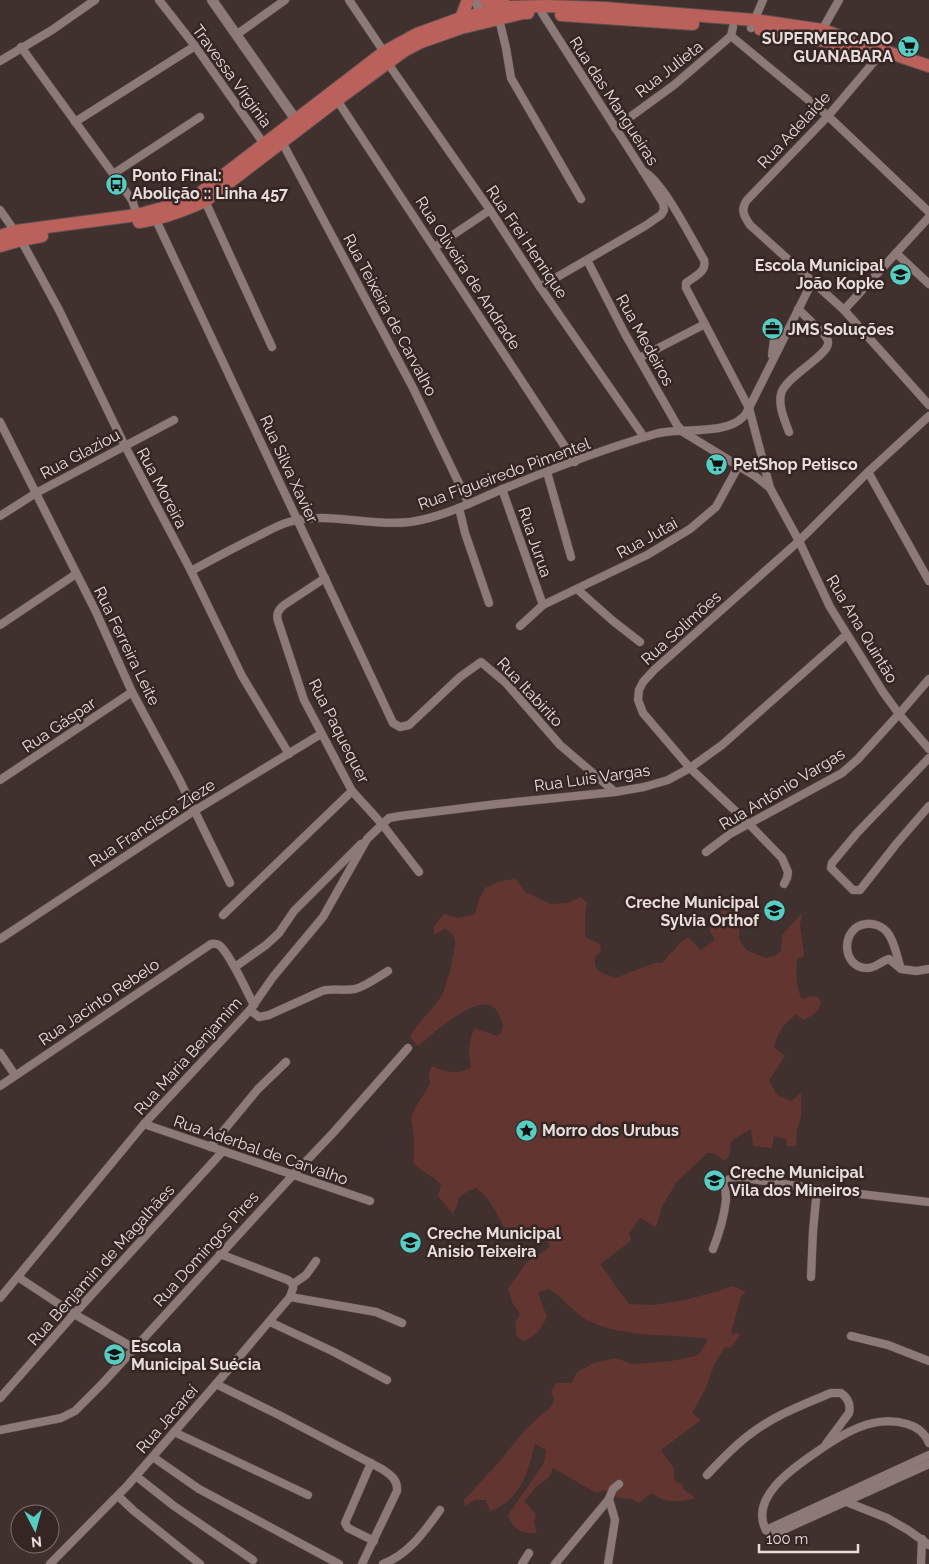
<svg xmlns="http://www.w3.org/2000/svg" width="929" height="1564" font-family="Raleway,sans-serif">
  <rect width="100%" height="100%" fill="#40302e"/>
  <path fill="#633530" d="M516 879 525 892 551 904 567 903 581 897 587 903 585 918V937L600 944 601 951 595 957V965L598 971 615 978 655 963H662L681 942 688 937 701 950 715 940 709 930 723 915 720 911 726 906 740 919 739 939 746 950 766 958 774 956 781 951 782 935 802 913 800 926 804 953 803 957 798 958C795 970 796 988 802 999L811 996 818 997 821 1002C819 1012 812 1016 803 1020L796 1014C785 1023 777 1033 774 1047L785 1056 769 1080 777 1095 791 1101 801 1093V1116L797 1131 796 1146H787L786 1139 774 1136 772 1148 753 1146 751 1129 731 1141C730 1149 732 1157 723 1161 718 1154 715 1153 707 1153L676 1183 662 1207 656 1227 640 1218 629 1233 631 1241 600 1264 629 1304 654 1305 685 1300 715 1292 733 1286 746 1292 741 1296 731 1333 740 1334 731 1348 725 1347 715 1363 705 1390 692 1413 701 1420 661 1450 674 1468V1480L683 1485 684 1490 696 1498C680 1502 665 1504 652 1493L639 1503 632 1499 619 1498 603 1490 598 1493 591 1490 553 1468 549 1477 535 1488 524 1501 536 1514 534 1522 537 1533C522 1534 513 1530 508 1515L544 1463 546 1450 535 1444C528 1471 521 1501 490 1511L486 1500H475L465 1506 464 1500 499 1462 524 1431 540 1416 551 1407 554 1399 551 1392 556 1383H572L577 1372 594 1363 616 1358 632 1364 671 1361 696 1356 701 1352 708 1339C668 1333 624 1339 587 1320 572 1312 563 1296 548 1289L538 1293 547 1317C541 1329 536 1336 523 1341L516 1335 515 1323 520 1314 513 1304 508 1289 527 1262 550 1247 546 1238 536 1239 529 1231 519 1227 506 1231C497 1215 492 1199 476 1188L468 1191 459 1197 457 1206 453 1214 438 1196 441 1185C432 1174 421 1173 413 1162L414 1154V1139L411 1118 416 1107 430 1084 429 1074 432 1066C447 1072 456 1076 471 1067 468 1053 468 1041 475 1028L497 1036 501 1033 503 1027C501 1020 499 1011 493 1007 476 994 431 1035 418 1046L410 1037C418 1022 431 1011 441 997 446 990 456 948 455 940 454 934 450 932 445 929L434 935V926L444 914 458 918 475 914 479 900 485 888 500 881Z"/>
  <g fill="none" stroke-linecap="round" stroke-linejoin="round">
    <defs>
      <g id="minor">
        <path d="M159 0 195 46 264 144"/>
        <path d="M349 0 384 52"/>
        <path d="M499 19 506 48 511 78 581 199"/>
        <path d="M751 28 763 0"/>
        <path d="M822 30 839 0"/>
        <path d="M236 35 285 0"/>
        <path d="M731 36 828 116 929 212"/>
        <path d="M21 47 132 200 137 215"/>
        <path d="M878 57 828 116 747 200C740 210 744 216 750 225L844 310 929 405"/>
        <path d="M0 61 52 30 95 0"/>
        <path d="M387 62 490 210 540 287 644 437"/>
        <path d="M337 100 575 462"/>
        <path d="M75 122 195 46"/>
        <path d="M615 128 674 85 731 36 733 27"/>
        <path d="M282 142 413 388 469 504"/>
        <path d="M643 171C663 181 691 238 704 260 707 272 695 276 686 283V288L749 408 770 488 799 541 830 607 883 692 899 714 929 749"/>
        <path d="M113 174 200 117"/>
        <path d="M205 201 272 347"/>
        <path d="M0 210 21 240 59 310 125 446 191 571 242 676 289 754"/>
        <path d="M156 220 393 723 400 727 409 725 460 677 481 662 506 683 560 745 615 792"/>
        <path d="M435 247 490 210"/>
        <path d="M896 253 929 284"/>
        <path d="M587 260 625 334 677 425 683 432 755 476 770 488"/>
        <path d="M540 287 645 226 661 215 664 210 663 203 643 171 542 13"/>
        <path d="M844 310 929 217"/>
        <path d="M772 355 775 332"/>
        <path d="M639 358 705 324"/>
        <path d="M0 422 96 612 132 692 179 779 230 883"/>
        <path d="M789 432C785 421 778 406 781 394 785 377 826 357 828 344 829 340 826 337 824 334L798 309"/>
        <path d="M547 472 571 557"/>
        <path d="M868 472 929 581"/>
        <path d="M502 489 543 605"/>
        <path d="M459 508 465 533 489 603"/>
        <path d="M0 516 36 493 174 420"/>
        <path d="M191 571C213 559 235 547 258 536 268 531 278 525 289 522 328 511 370 527 410 522 446 517 479 498 513 485 559 466 607 448 655 434 679 427 725 436 743 417 746 415 747 411 749 408L812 282"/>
        <path d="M325 578 284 605C278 610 276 614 278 621L304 700 352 791 382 824 419 872"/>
        <path d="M577 589 613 621 640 642"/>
        <path d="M0 625 76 574"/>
        <path d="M520 626 543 605 647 555 690 529 716 507 739 465"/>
        <path d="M929 758 857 833 832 863 831 868 853 890H860L897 843 929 806"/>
        <path d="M0 780 132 692"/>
        <path d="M706 852 730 834 842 773 858 759 899 714 929 679"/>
        <path d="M784 884 787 878 788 872 782 858 749 824 690 768 643 713 638 700 639 690 643 682 654 670 799 541 868 472 929 416"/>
        <path d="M223 915 352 791"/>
        <path d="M0 939 194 811 321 734"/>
        <path d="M235 967 266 945 279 933 294 911 361 844"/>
        <path d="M901 969C897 958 895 941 887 932 882 926 874 923 866 924 840 927 841 969 868 968 876 968 881 961 889 959L901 969 916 971 929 969"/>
        <path d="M250 1010 259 1017 269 1015 322 991C333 988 344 991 355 989 366 986 378 977 388 971"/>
        <path d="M0 1053 15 1075"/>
        <path d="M0 1086 211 944C215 944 215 943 219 945 229 952 247 992 254 1005"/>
        <path d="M144 1124 370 1201"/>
        <path d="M210 1147 258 1089 286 1062"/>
        <path d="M713 1249C719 1234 724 1217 726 1200 726 1194 724 1185 728 1181 730 1177 734 1177 738 1177L817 1189 929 1202"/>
        <path d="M220 1254 288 1280 293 1284"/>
        <path d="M18 1277 74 1314 134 1348"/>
        <path d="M811 1277 813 1231 817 1189"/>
        <path d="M293 1284 306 1275 316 1261"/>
        <path d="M290 1297 376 1312 402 1323"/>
        <path d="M0 1298 144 1124 250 1010 273 977 323 917 367 839 389 818 400 816 497 804 615 792 644 787 668 780 690 768 722 745 846 635"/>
        <path d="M270 1322 334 1352 387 1380"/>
        <path d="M851 1336 888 1345 929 1361"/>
        <path d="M216 1384 277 1414 382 1469C391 1475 398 1480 397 1491L362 1564"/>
        <path d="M0 1398 74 1314 223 1151"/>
        <path d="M0 1430 61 1418 75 1411 102 1384 293 1175 333 1133 408 1048"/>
        <path d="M174 1432 308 1495"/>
        <path d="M153 1457 199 1489 339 1564"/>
        <path d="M371 1463 345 1523 348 1528 374 1541"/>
        <path d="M707 1475C720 1461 733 1447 749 1435 773 1416 802 1405 831 1393H841C848 1398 851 1404 849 1413L826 1444"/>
        <path d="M136 1476 174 1506 253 1560"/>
        <path d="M118 1496 134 1511 200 1564"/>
        <path d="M844 1501 887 1518 908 1530 929 1545"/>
        <path d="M766 1530C749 1498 793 1468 815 1453 842 1434 873 1414 907 1424 918 1427 925 1433 929 1443"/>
        <path d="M766 1530 929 1455"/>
        <path d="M766 1530 771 1533 783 1530 929 1464"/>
        <path d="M50 1564 128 1485 216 1384 290 1297 293 1288V1284"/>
        <path d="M383 1564C409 1554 424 1532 440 1510"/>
        <path d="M522 1564 529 1553"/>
        <path d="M555 1564 609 1499 613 1489 619 1484"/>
        <path d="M608 1564 615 1520 609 1499"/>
        <path d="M921 1564 922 1539"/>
      </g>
      <g id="tertiary">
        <path d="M212 0 296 120 300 123"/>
        <path d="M475 0 479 7 478 14"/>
      </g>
      <g id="primary">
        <path d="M485 0 507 6"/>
        <path d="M561 15 693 24"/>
        <path d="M461 18 468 0"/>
        <path d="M760 29 830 42 862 52"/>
        <path d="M139 222C162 219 183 211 205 201L337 100 404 51 421 42 461 28 523 13H528"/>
        <path d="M0 236 16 231 137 215 181 203 199 194 384 52 417 34 461 18 510 7 546 6 604 8 754 20 822 30 929 66"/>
        <path d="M0 246 21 240 42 236"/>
      </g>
    </defs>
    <use href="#minor" stroke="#5c4f4d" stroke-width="9"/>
    <use href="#tertiary" stroke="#5c4f4d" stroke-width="11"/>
    <use href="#primary" stroke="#5c4f4d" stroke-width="14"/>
    <use href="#minor" stroke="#8d7a78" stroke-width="8"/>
    <use href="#tertiary" stroke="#8d7a78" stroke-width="10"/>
    <use href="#primary" stroke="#ba615c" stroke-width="12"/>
  </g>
  <defs>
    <symbol id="supermarket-disc" viewBox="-11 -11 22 22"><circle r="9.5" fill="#56cec3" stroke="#352624"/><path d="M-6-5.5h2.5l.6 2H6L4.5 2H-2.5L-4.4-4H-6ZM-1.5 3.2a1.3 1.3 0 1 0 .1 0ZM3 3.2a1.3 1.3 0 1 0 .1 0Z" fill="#111"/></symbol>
    <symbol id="bus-disc" viewBox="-11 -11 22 22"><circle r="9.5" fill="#56cec3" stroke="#352624"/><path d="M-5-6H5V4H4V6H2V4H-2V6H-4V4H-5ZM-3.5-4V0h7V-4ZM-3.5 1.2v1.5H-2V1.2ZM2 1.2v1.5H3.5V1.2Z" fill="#111"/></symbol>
    <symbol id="school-disc" viewBox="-11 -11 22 22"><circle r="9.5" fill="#56cec3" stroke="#352624"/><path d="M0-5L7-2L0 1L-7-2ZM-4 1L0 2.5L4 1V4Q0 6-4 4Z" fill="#111"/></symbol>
    <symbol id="office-disc" viewBox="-11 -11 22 22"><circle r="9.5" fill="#56cec3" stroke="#352624"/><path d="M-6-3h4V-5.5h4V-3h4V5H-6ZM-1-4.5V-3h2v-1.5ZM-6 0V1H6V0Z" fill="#111"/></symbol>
    <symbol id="sight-disc" viewBox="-11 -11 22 22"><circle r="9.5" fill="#56cec3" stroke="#352624"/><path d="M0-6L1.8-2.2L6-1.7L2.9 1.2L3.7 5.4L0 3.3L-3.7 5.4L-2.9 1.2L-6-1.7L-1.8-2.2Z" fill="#111"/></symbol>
  </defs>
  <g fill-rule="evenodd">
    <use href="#supermarket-disc" x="896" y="34" width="25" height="25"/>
    <use href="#bus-disc" x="104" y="172" width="25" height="25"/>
    <use href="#school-disc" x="888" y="262" width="25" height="25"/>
    <use href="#office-disc" x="760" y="316" width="25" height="25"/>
    <use href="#supermarket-disc" x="704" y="452" width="25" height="25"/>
    <use href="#school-disc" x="762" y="898" width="25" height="25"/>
    <use href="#sight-disc" x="514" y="1118" width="25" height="25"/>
    <use href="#school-disc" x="702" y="1168" width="25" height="25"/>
    <use href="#school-disc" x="398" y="1230" width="25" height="25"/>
    <use href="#school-disc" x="102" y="1342" width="25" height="25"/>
  </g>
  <g text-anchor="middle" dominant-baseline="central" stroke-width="5" stroke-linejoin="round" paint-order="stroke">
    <g font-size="16" font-weight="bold" fill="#e7dddb" stroke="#352624" text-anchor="start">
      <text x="893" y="38" text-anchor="end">SUPERMERCADO<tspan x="893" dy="18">GUANABARA</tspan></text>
      <text x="132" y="175">Ponto Final:<tspan x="132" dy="18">Abolição :: Linha 457</tspan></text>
      <text x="884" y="265" text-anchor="end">Escola Municipal<tspan x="884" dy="18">João Kopke</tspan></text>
      <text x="788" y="329">JMS Soluções</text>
      <text x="733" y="464">PetShop Petisco</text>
      <text x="759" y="902" text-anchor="end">Creche Municipal<tspan x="759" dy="18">Sylvia Orthof</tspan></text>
      <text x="542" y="1130">Morro dos Urubus</text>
      <text x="730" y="1172">Creche Municipal<tspan x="730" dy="18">Vila dos Mineiros</tspan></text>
      <text x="427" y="1233">Creche Municipal<tspan x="427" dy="18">An¡sio Teixeira</tspan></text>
      <text x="131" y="1346">Escola<tspan x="131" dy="18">Municipal Suécia</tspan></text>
    </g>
    <g font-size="16" fill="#e7dddb" stroke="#352624">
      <text transform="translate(669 69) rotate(-38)">Rua Julieta</text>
      <text transform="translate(232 76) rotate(54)">Travessa Virginia</text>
      <text transform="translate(614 101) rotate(57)">Rua das Mangueiras</text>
      <text transform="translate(794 130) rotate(-47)">Rua Adelaide</text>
      <text transform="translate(527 242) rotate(56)">Rua Frei Henrique</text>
      <text transform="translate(468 273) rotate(57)">Rua Oliveira de Andrade</text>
      <text transform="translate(390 315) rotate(62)">Rua Teixeira de Carvalho</text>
      <text transform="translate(645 340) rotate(61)">Rua Medeiros</text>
      <text transform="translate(80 454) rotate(-28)">Rua Glaziou</text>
      <text transform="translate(289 469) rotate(65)">Rua Silva Xavier</text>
      <text transform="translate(504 474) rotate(-20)">Rua Figueiredo Pimentel</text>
      <text transform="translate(162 488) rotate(62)">Rua Moreira</text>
      <text transform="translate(647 538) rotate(-29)">Rua Jutai</text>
      <text transform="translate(535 542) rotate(71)">Rua Jurua</text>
      <text transform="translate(681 628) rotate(-42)">Rua Solimões</text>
      <text transform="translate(862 629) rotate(59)">Rua Ana Quintão</text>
      <text transform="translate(127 646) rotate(64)">Rua Ferreira Leite</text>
      <text transform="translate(530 692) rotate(47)">Rua Itabirito</text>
      <text transform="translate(59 725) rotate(-34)">Rua Gáspar</text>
      <text transform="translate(339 731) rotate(63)">Rua Paquequer</text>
      <text transform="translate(592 778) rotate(-8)">Rua Luis Vargas</text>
      <text transform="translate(782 789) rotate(-31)">Rua Antônio Vargas</text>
      <text transform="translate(152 823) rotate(-33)">Rua Francisca Zieze</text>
      <text transform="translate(99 1002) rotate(-34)">Rua Jacinto Rebelo</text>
      <text transform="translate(188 1056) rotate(-48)">Rua Maria Benjamim</text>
      <text transform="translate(261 1150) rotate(19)">Rua Aderbal de Carvalho</text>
      <text transform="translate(206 1249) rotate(-48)">Rua Domingos Pires</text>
      <text transform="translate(101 1265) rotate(-48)">Rua Benjamin de Magalhães</text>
      <text transform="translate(167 1419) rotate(-49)">Rua Jacareí</text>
    </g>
  </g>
  <g transform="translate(35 1529) rotate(174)"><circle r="24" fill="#352624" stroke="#7c6f6d"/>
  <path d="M0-4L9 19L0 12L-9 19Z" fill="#56cec3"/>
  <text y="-8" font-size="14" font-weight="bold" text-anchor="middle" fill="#e7dddb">N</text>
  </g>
  <path d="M759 1544v8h99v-8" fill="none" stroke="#e7dddb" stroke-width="2.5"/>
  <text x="766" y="1544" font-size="15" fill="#e7dddb" stroke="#352624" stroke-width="4" paint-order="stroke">100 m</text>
</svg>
